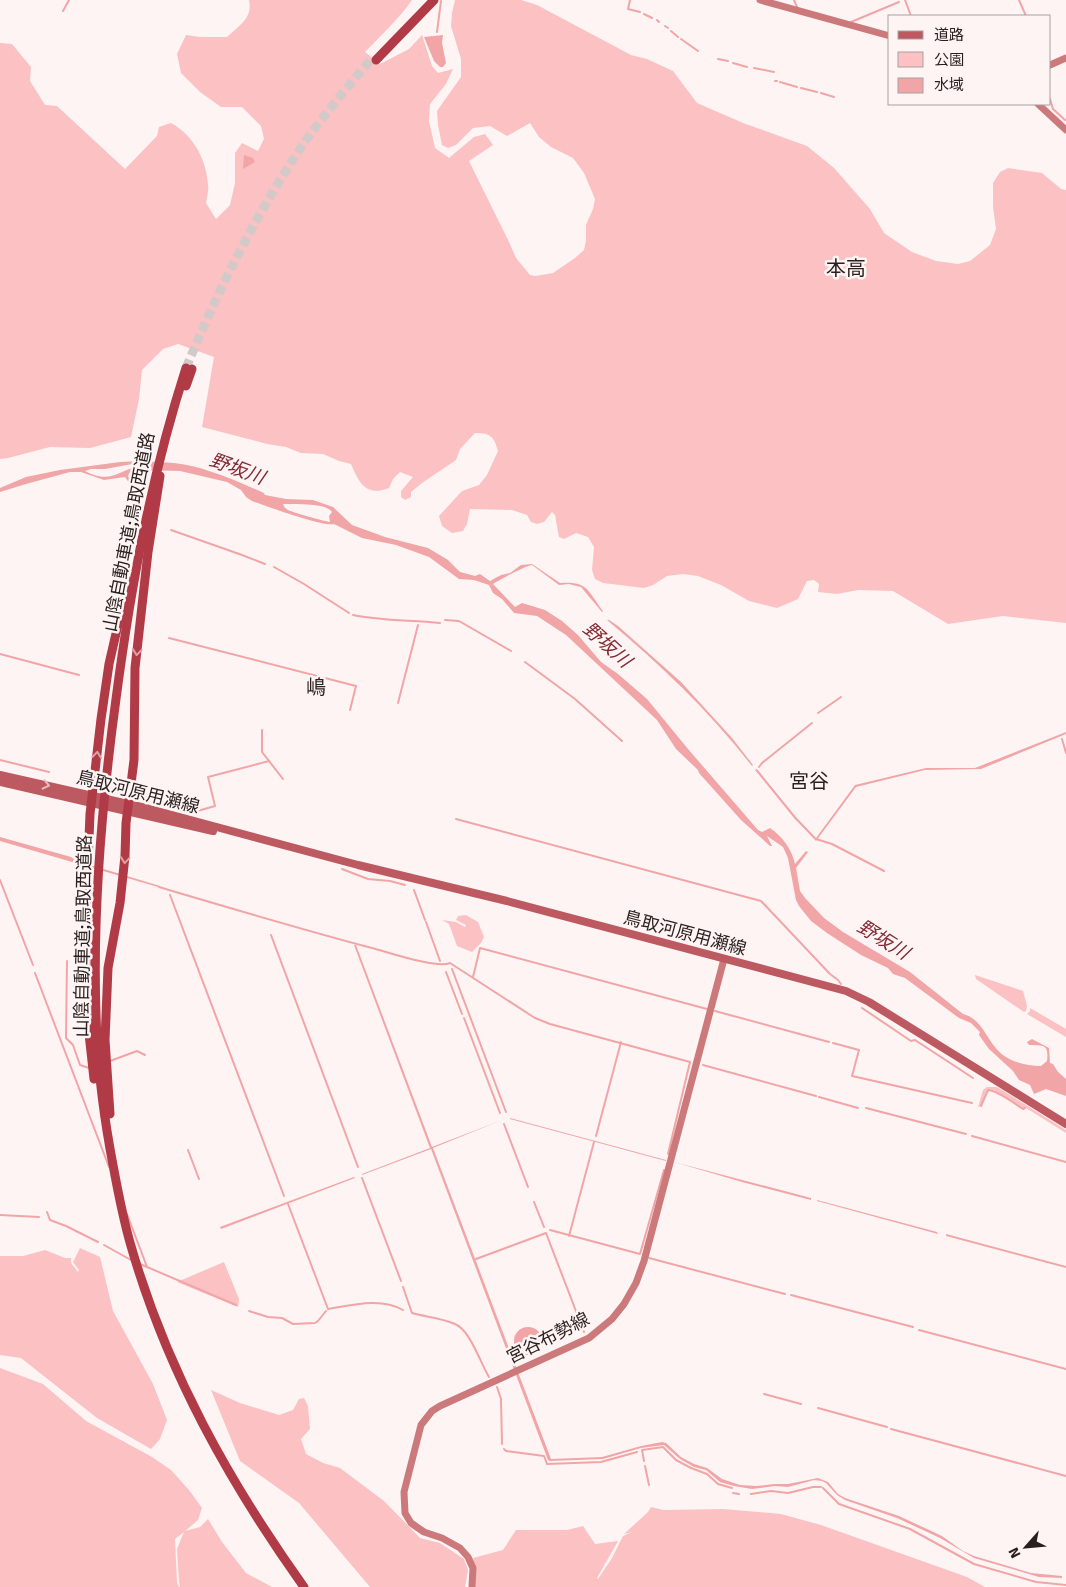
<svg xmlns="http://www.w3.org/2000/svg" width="1066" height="1587" font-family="Signika,'Noto Sans JP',sans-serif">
  <rect width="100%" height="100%" fill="#fef4f4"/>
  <g fill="#fcc1c2">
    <path d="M249 0H412C399 19 381 35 365 52L380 64 409 49 422 35 432 66 438 73 453 69 446 84 430 104 429 121 435 148 449 158 474 137 485 134 493 145 469 161 509 242 516 258 530 275 535 276 553 273 575 258 584 250 586 240V225L593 209 595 199 584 173 573 158 551 147 539 137 530 123 507 136 490 126 473 128 456 145 448 148 442 145 438 125 437 111 461 77V59L451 26 452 13 455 0H521L537 5 631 55 647 59 673 71 697 103 743 123 807 146 834 168 870 209 884 233 912 252 936 261 958 264 970 261 990 245 996 229 993 207V183L1000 172 1008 168 1042 173 1061 189 1066 190V623L1003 616 948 624 893 591 858 590 837 594 818 592 819 584 814 580 807 581 798 599 777 608 749 601 721 585 698 576 683 574 667 576 653 585 644 588 603 583 595 579 592 570 594 547 588 537 576 533 564 539 559 537 555 515 552 512 544 522 537 524 531 522 527 515 512 510 470 509 467 524 463 531 452 533 442 526 439 516 462 491 479 485 487 475 498 451C494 437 491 433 475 433L460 449 456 460 422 483 411 492V497L405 500 401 497V491L413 477 400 472 393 479 389 488C366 497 359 483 351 464L339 461 323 454 301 453 286 447 267 444 202 427 214 357 178 344 163 349 142 370 139 399 131 437 90 448 50 447 8 458 0 459V43L12 44 31 67 30 81 45 105 57 106 125 169 157 136 159 127 171 123C194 136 206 159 208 184 209 190 207 197 206 203L216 219 230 205 235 183V153L242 143 258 151 264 139 261 126 242 107H221L200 92 181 73 177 54 186 35 200 37H227C239 26 253 18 249 0Z"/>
    <path d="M466 915 478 922 484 937 481 943 472 952 457 946 449 924 442 920 456 922 465 927 466 925 456 920 458 916Z"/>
    <path d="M975 975 1023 991 1027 1006 1026 1011 1024 1012 976 979Z"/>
    <path d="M1030 1008 1066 1029V1037L1027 1014 1030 1011Z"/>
    <path d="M987 1087H997L1066 1130V1133L1026 1108 1023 1109 994 1090H988L986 1092 981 1106 978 1107 983 1090Z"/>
    <path d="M80 1248 100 1257 113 1311 153 1384 167 1420 160 1439 151 1449 97 1418 21 1358 0 1355V1256H23L45 1250 65 1258H71V1263L78 1272 79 1270 73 1262Z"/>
    <path d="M224 1262 239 1299 238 1307 177 1282Z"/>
    <path d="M0 1368 43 1384 86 1421 152 1457 171 1470 189 1490 202 1508 198 1520 185 1531 200 1527 208 1519 222 1542 246 1573 272 1587H180L179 1582 177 1549 184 1532 175 1539 177 1583 179 1587H0Z"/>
    <path d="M211 1390 240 1403 279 1415 293 1410 299 1399 304 1398 308 1406 310 1429 301 1439 306 1454 323 1463 340 1468 384 1501 420 1538 440 1543 464 1559 468 1570 465 1587H370L299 1503 240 1461Z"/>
    <path d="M651 1507 663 1510 723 1509 781 1514 821 1525 967 1577 985 1587H475L476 1570 473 1558 503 1550 516 1530H567L583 1526 595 1544 618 1541 597 1578 598 1579 612 1558 623 1536 632 1532 624 1534 648 1512Z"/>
  </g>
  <g fill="#f2a5a6" fill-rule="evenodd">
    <path d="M443 35 442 43 446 63 443 67H440L434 61 424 37Z"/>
    <path d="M244 155 253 158 255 162 243 169Z"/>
    <path d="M120 462C149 461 181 461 209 471 228 477 246 485 264 493L265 495 286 499 313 500 333 507 352 525 385 537 428 548 448 560 460 572 475 576 480 574 490 581 501 575 510 573 521 565 532 564 560 583C588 581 587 590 603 611L602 612 581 587 569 584 559 585 532 565C523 567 501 579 493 584L515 607 522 603 545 610 562 621 578 635 601 662 618 674 647 699 688 749 758 830 762 832 770 828C782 836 792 849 795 864L806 851 808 852 796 868 800 891 805 898 824 918 843 932 910 972 963 1014C980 1018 985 1035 995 1047 1005 1061 1025 1066 1041 1066L1047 1061C1049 1043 1043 1046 1029 1045L1027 1042 1032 1039 1049 1048 1050 1063 1053 1064 1058 1072 1066 1079V1096L1046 1089 1034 1094 1030 1085 1019 1080 1013 1071 989 1049 979 1035 980 1032 971 1023 959 1018 905 978 893 974 888 968 861 955 827 933 811 921 799 906 796 900 788 858 783 847 767 836 772 846H770L741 820 699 773 698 770 676 749 657 720 566 635 537 616 514 613 502 599 493 593 489 585 474 580 459 579 429 557 396 545 362 538 334 524C323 527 266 506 252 501L246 497 241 490 227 482 180 471 138 470 129 473 128 477 139 483H133L132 494H130V484L125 477 104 480 81 472H70L26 484 0 492V488L26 477 60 470ZM138 463V466C116 472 110 484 85 471L91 469H105ZM283 504C295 505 325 502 332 512L329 516 330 522C327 522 291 512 288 510 285 508 284 507 283 504Z"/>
    <path d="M607 620H609L618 626 681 682 732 738 753 765 752 766C709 711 660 664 607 620Z"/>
    <path d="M1066 732V734L981 769 925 770 856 787 816 841 794 818 755 770 757 769 796 817 816 838 855 785 926 768H975Z"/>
    <path d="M0 837 71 857 77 861 160 886 158 887 0 841Z"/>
    <path d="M354 945H356L432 1147 502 1120 433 1148 551 1459 602 1457 641 1446 662 1442 666 1443 681 1457 694 1464 707 1468 722 1479 740 1485 757 1486 774 1484H788L818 1478 828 1482 838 1494 845 1498 899 1516 942 1536 963 1551 974 1556 1031 1573 1062 1576V1578L1039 1577 974 1558 940 1538 897 1518 845 1500 837 1495 826 1483 822 1481 814 1480 788 1487 775 1486 752 1489 734 1486 720 1482 706 1470 694 1467 680 1459 664 1445 641 1448 603 1459 550 1461 548 1460 431 1149 362 1175V1174L430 1148Z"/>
    <path d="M510 1118 666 1160V1161L510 1119Z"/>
    <path d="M674 1162 811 1198V1200L742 1182Z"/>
    <path d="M354 1177 355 1178 221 1229 220 1227Z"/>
    <path d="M817 1200 937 1232 938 1234 817 1201Z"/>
    <path d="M946 1234 1066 1266V1268L946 1236Z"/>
    <circle cx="528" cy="1341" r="14"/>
  </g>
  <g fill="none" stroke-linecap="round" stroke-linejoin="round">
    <g stroke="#f2a5a6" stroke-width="2">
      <path d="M630 0 628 9 640 12"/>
      <path d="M794 0 797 7"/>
      <path d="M905 0 911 16"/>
      <path d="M1019 0 1026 16"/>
      <path d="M63 11 69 0"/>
      <path d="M644 14 652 18"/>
      <path d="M657 20 659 22"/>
      <path d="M851 22 899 2"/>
      <path d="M665 26 668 28"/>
      <path d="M671 31 678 37"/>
      <path d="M437 32 441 1"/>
      <path d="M681 39 698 51"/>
      <path d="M718 59 728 61"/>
      <path d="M733 63 747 67"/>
      <path d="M754 68 774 72"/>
      <path d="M775 81H777"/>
      <path d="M780 82 797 87"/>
      <path d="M801 88 817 92"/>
      <path d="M821 93 834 97"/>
      <path d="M1050 99 1053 109 1065 120"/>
      <path d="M171 530 242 555 265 564"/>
      <path d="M274 567 304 584 349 613"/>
      <path d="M353 615C381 621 411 620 440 623"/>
      <path d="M445 620 459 621 511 651"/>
      <path d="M169 638 356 686 350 710"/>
      <path d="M0 654 79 675"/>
      <path d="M525 662 575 699 622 741"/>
      <path d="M398 703 418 625"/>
      <path d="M818 713 841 697"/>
      <path d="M262 730V752L283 779"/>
      <path d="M1062 739 1066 753"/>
      <path d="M0 760 49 772"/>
      <path d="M759 767 762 763 812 723"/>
      <path d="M194 812 215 806 208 777 269 761"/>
      <path d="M456 819 761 901 830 974 838 980 841 984"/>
      <path d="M816 839 832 844 884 871"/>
      <path d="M342 869 368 879 390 881 405 885"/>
      <path d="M0 880 33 965"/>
      <path d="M159 887C230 908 300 929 372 948 388 952 437 969 450 963L535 1018 550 1024 690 1062 668 1154"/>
      <path d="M414 890 425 920"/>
      <path d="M170 895 284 1196"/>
      <path d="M426 922 440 961"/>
      <path d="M271 935 358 1167"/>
      <path d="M67 961 66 1038 73 1045 80 1065 89 1068"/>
      <path d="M452 969 506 1112"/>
      <path d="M446 972 462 1014"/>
      <path d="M35 973 109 1167"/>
      <path d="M473 977 480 948 707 1009"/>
      <path d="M862 1008 911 1041 915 1040 973 1078"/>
      <path d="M715 1011 829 1042"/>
      <path d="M464 1018 500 1113"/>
      <path d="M833 1043 859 1050 852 1076 972 1103"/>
      <path d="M110 1061 137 1051 145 1055"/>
      <path d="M703 1065 816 1096"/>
      <path d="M819 1097 858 1108"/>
      <path d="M981 1106 988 1090C997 1090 1015 1104 1023 1109L1025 1108"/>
      <path d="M866 1108 966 1134"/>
      <path d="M504 1124 528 1187"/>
      <path d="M596 1136 621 1042"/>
      <path d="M972 1136 1066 1162"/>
      <path d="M188 1150 199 1179"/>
      <path d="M362 1178 401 1281"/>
      <path d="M534 1202 544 1227"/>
      <path d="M288 1204 328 1309C352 1305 381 1297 403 1310"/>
      <path d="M47 1212 50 1220 66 1226 98 1242"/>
      <path d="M127 1214 147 1267"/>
      <path d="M0 1215 39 1217"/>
      <path d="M550 1230 640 1254 664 1170"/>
      <path d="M569 1236 594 1142"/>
      <path d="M104 1245 131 1260"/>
      <path d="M649 1258 785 1294"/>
      <path d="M476 1259 546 1233 584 1332"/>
      <path d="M140 1264 236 1305"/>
      <path d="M403 1287 412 1313C426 1317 442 1318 455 1324 470 1330 480 1362 489 1377"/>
      <path d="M791 1295 913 1327"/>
      <path d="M249 1311 268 1317 282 1318 293 1324 315 1323 318 1321 326 1311"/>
      <path d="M919 1330 1066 1369"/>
      <path d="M497 1387 501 1399 502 1444"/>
      <path d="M764 1394 801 1404"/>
      <path d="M818 1408 887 1427"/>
      <path d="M891 1429 1066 1476"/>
      <path d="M504 1449 506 1451 544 1456 547 1464 601 1462 637 1452"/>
      <path d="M644 1461 642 1450 663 1447 676 1460 691 1468 707 1474 718 1484 732 1488"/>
      <path d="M645 1466 649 1485"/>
      <path d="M823 1488 839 1504 910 1529 974 1564 1036 1582 1066 1585"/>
      <path d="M733 1493 739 1494"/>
      <path d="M751 1494 771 1491 788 1493 813 1487H821"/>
    </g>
    <path stroke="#d3c9c9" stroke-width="9" stroke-dasharray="9 4.5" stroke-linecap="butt" d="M186 368C218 290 255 216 302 146 324 115 348 86 373 57"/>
    <g stroke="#cc797c" stroke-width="7">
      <path d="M760 0 890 36"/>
      <path d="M1050 65 1066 58"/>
      <path d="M1038 104 1066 130"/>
      <path d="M472 1587 473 1568 468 1557 460 1548 442 1538 424 1532 411 1523 405 1513 404 1492 421 1425 432 1411 440 1406 589 1338 612 1319 624 1304 636 1283 644 1261 724 959"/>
    </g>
    <g stroke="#bd5960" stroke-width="8">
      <path d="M0 775 146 808 358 865 507 901 846 991 869 1002 1066 1124"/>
      <path d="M0 782 213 831"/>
    </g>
    <g stroke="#b03b47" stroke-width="9">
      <path d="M376 60 434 0"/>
      <path d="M186 368C151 477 131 585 116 699 101 809 91 927 97 1038 99 1080 105 1123 113 1165 118 1192 123 1219 131 1246 167 1371 229 1482 304 1587"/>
      <path d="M186 386 192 369"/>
      <path d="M94 1079 87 1016 86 989V912L90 814 101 719 109 664 128 581"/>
      <path d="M110 1114 105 1040 108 968 120 903 125 856 126 823 134 760 135 668 148 552 160 476"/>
    </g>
  </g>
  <defs><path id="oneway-chevron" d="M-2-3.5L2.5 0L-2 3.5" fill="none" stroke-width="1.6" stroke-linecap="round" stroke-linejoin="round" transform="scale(1.25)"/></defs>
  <g stroke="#dba1a6">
    <use href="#oneway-chevron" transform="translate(137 652) rotate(96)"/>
    <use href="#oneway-chevron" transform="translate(97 755) rotate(-84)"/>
    <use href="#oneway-chevron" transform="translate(125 860) rotate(95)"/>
  </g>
  <use stroke="#e7bec0" href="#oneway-chevron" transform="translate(46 785) rotate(13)"/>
  <g text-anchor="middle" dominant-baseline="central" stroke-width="5" stroke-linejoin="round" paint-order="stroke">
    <g font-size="18" fill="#281f1f" stroke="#fef4f4">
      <text transform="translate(129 532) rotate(-79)">山陰自動車道;鳥取西道路</text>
      <text transform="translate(138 792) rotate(14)">鳥取河原用瀬線</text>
      <text transform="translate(685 933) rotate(15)">鳥取河原用瀬線</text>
      <text transform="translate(83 936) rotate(-89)">山陰自動車道;鳥取西道路</text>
      <text transform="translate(548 1338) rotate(-27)">宮谷布勢線</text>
    </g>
    <g font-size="19" font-style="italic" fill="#832a34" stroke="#fef4f4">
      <text transform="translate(237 469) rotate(20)">野坂川</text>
      <text transform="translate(607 645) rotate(42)">野坂川</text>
      <text transform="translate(883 940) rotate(32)">野坂川</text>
    </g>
    <g font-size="20" fill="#281f1f" stroke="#fef4f4">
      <text x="846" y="268">本高</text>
      <text x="316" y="687">嶋</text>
      <text x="809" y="781">宮谷</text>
    </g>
  </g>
  <rect x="888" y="15" width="162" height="90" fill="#fef4f4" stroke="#a89f9f"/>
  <rect x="898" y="31" width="25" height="8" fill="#bd5960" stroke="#a89f9f"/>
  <text x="934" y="40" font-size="15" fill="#281f1f">道路</text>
  <rect x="898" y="52" width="25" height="15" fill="#fcc1c2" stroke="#a89f9f"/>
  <text x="934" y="65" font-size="15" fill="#281f1f">公園</text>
  <rect x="898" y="78" width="25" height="15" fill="#f2a5a6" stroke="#a89f9f"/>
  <text x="934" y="90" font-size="15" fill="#281f1f">水域</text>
  <g transform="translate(1026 1547) rotate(243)" stroke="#fef4f4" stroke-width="4" paint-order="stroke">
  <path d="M0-4L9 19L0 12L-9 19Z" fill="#281f1f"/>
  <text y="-8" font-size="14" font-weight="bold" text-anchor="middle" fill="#281f1f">N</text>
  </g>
</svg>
